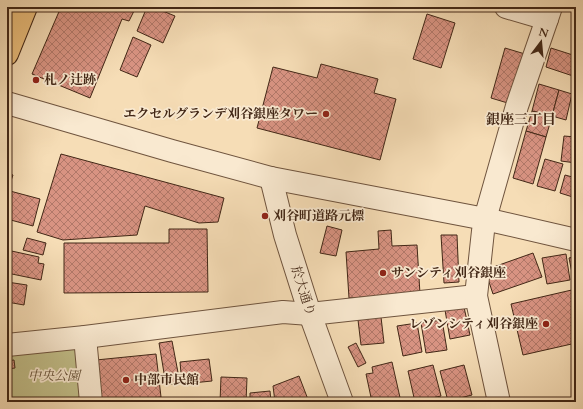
<svg xmlns="http://www.w3.org/2000/svg" width="583" height="409" font-family="Cardo,'Noto Serif JP',serif">
  <defs>
    <pattern id="building-cross-hatch" width="8" height="8" patternUnits="userSpaceOnUse"><rect width="8" height="8" fill="#d89382"/><path d="M0 0l8 8M0 8l8-8" fill="none" stroke="#b17869"/></pattern>
  </defs>
  <rect width="100%" height="100%" fill="#f6ddb6"/>
  <filter id="stains"><feTurbulence type="fractalNoise" baseFrequency=".005" numOctaves="4"/><feColorMatrix values="0 0 0 0 .2 0 0 0 0 .09 0 0 0 0 .02 0 0 0 .5 -.17"/></filter>
  <radialGradient id="worn" r=".72"><stop offset=".6" stop-color="#630" stop-opacity="0"/><stop offset="1" stop-color="#630" stop-opacity=".3"/></radialGradient>
  <path fill="#c2bf8a" stroke="#827350" d="M76 347 85 402H7V355Z"/>
  <g fill="url(#building-cross-hatch)" stroke="#422716">
    <path d="M61 7H136L129 21 122 19 90 98 32 74Z"/>
    <path d="M147 7H153L175 16 163 43 137 31Z"/>
    <path d="M427 14 455 23 441 68 413 59Z"/>
    <path d="M133 37 151 45 137 77 120 70Z"/>
    <path d="M505 48 525 54 511 104 491 98Z"/>
    <path d="M551 48 576 56V77L546 67Z"/>
    <path d="M321 64 378 79 374 93 396 99 380 160 257 128 273 67 317 78Z"/>
    <path d="M539 84 559 90 552 116 532 111Z"/>
    <path d="M559 90 572 94 566 120 552 116Z"/>
    <path d="M532 111 552 116 546 137 526 131Z"/>
    <path d="M526 131 546 137 533 184 513 178Z"/>
    <path d="M564 136 576 137V163L561 161Z"/>
    <path d="M61 154 224 198 218 222 199 223 145 206 137 235 63 240 37 232Z"/>
    <path d="M545 159 563 164 555 191 537 186Z"/>
    <path d="M7 173 13 175 7 192Z"/>
    <path d="M565 175 576 178V198L560 193Z"/>
    <path d="M10 191 40 199 33 226 7 219V205Z"/>
    <path d="M327 226 342 230 336 256 320 253Z"/>
    <path d="M169 229H207L208 292 64 293V243H169Z"/>
    <path d="M391 230 392 246 417 245 420 294 349 298 346 252 379 249 378 231Z"/>
    <path d="M441 235H457L459 282 444 283Z"/>
    <path d="M27 238 46 243 43 255 23 250Z"/>
    <path d="M7 250 39 257 38 263 44 264 41 280 7 273Z"/>
    <path d="M533 253 542 277 493 294 485 270Z"/>
    <path d="M566 254 570 280 547 284 542 258Z"/>
    <path d="M576 256V283H574L569 258Z"/>
    <path d="M7 282 27 285 24 305 7 302Z"/>
    <path d="M576 289V343L523 355 511 304Z"/>
    <path d="M464 307 470 335 450 339 445 310Z"/>
    <path d="M381 317 384 343 361 345 358 320Z"/>
    <path d="M442 320 447 350 426 353 421 323Z"/>
    <path d="M417 323 422 352 403 356 397 326Z"/>
    <path d="M172 341 180 383 166 385 159 343Z"/>
    <path d="M356 343 366 363 358 367 348 347Z"/>
    <path d="M156 354 161 397 116 402H100L96 360Z"/>
    <path d="M209 359 212 381 182 384 180 362Z"/>
    <path d="M14 360 15 368 7 369V361Z"/>
    <path d="M392 362 401 402H372L366 374 373 373 372 367Z"/>
    <path d="M433 365 441 396 415 402 408 371Z"/>
    <path d="M464 365 472 395 448 401 440 371Z"/>
    <path d="M299 376 309 402H275L273 386Z"/>
    <path d="M221 377 247 378 246 402H220Z"/>
    <path d="M270 391 271 402H250V393Z"/>
  </g>
  <g fill="none" stroke-linecap="round" stroke-linejoin="round">
    <defs>
      <g id="minor">
        <path d="M506 7 547 19 551 7"/>
        <path d="M7 103 172 151 271 178 485 219 576 240"/>
        <path d="M271 178 285 235 310 314 342 402"/>
        <path d="M85 337 91 402"/>
        <path d="M7 345 85 337 283 312 310 314 476 296"/>
        <path d="M499 402 476 296 483 231 485 219 517 106 547 19"/>
      </g>
      <path id="major" d="M7 54 26 7"/>
    </defs>
    <use href="#minor" stroke="#6f543e" stroke-width="24"/>
    <use href="#major" stroke="#422716" stroke-width="24"/>
    <use href="#minor" stroke="#f9e9d0" stroke-width="22"/>
    <use href="#major" stroke="#ebbe7b" stroke-width="22"/>
  </g>
  <g fill="#8f2418" stroke="#f9e9d0" stroke-width="1.5">
    <circle cx="36" cy="80" r="4"/>
    <circle cx="326" cy="114" r="4"/>
    <circle cx="265" cy="216" r="4"/>
    <circle cx="383" cy="273" r="4"/>
    <circle cx="546" cy="324" r="4"/>
    <circle cx="126" cy="380" r="4"/>
  </g>
  <g text-anchor="middle" dominant-baseline="central" stroke-width="3.5" stroke-linejoin="round" paint-order="stroke">
    <g font-size="13" font-weight="bold" fill="#422716" stroke="#f9e9d0" text-anchor="start">
      <text x="44" y="80">札ノ辻跡</text>
      <text x="318" y="114" text-anchor="end">エクセルグランデ刈谷銀座タワー</text>
      <text x="273" y="216">刈谷町道路元標</text>
      <text x="391" y="273">サンシティ刈谷銀座</text>
      <text x="538" y="324" text-anchor="end">レゾンシティ刈谷銀座</text>
      <text x="134" y="380">中部市民館</text>
    </g>
    <g font-size="13" fill="#422716" stroke="#f9e9d0">
      <text transform="translate(303 291) rotate(72)">於大通り</text>
    </g>
    <g font-size="13" font-style="italic" fill="#624d33" stroke="#f9e9d0">
      <text x="54" y="376">中央公園</text>
    </g>
    <g font-size="14" font-weight="bold" fill="#422716" stroke="#f9e9d0">
      <text x="521" y="119">銀座三丁目</text>
    </g>
  </g>
  <rect width="583" height="409" fill="none" stroke="#f6ddb6" stroke-width="24"/>
  <rect x="8" y="8" width="567" height="393" fill="none" stroke="#422716" stroke-width="2"/>
  <rect x="12" y="12" width="559" height="385" fill="none" stroke="#422716"/>
  <g transform="translate(541 42) rotate(16)" stroke="#f9e9d0" stroke-width="3" paint-order="stroke">
  <path d="M0-3L7 15L0 10L-7 15Z" fill="#422716"/>
  <text y="-6" font-size="11" font-weight="bold" text-anchor="middle" fill="#422716">N</text>
  </g>
  <rect width="100%" height="100%" filter="url(#stains)"/>
  <rect width="100%" height="100%" fill="url(#worn)"/>
</svg>
